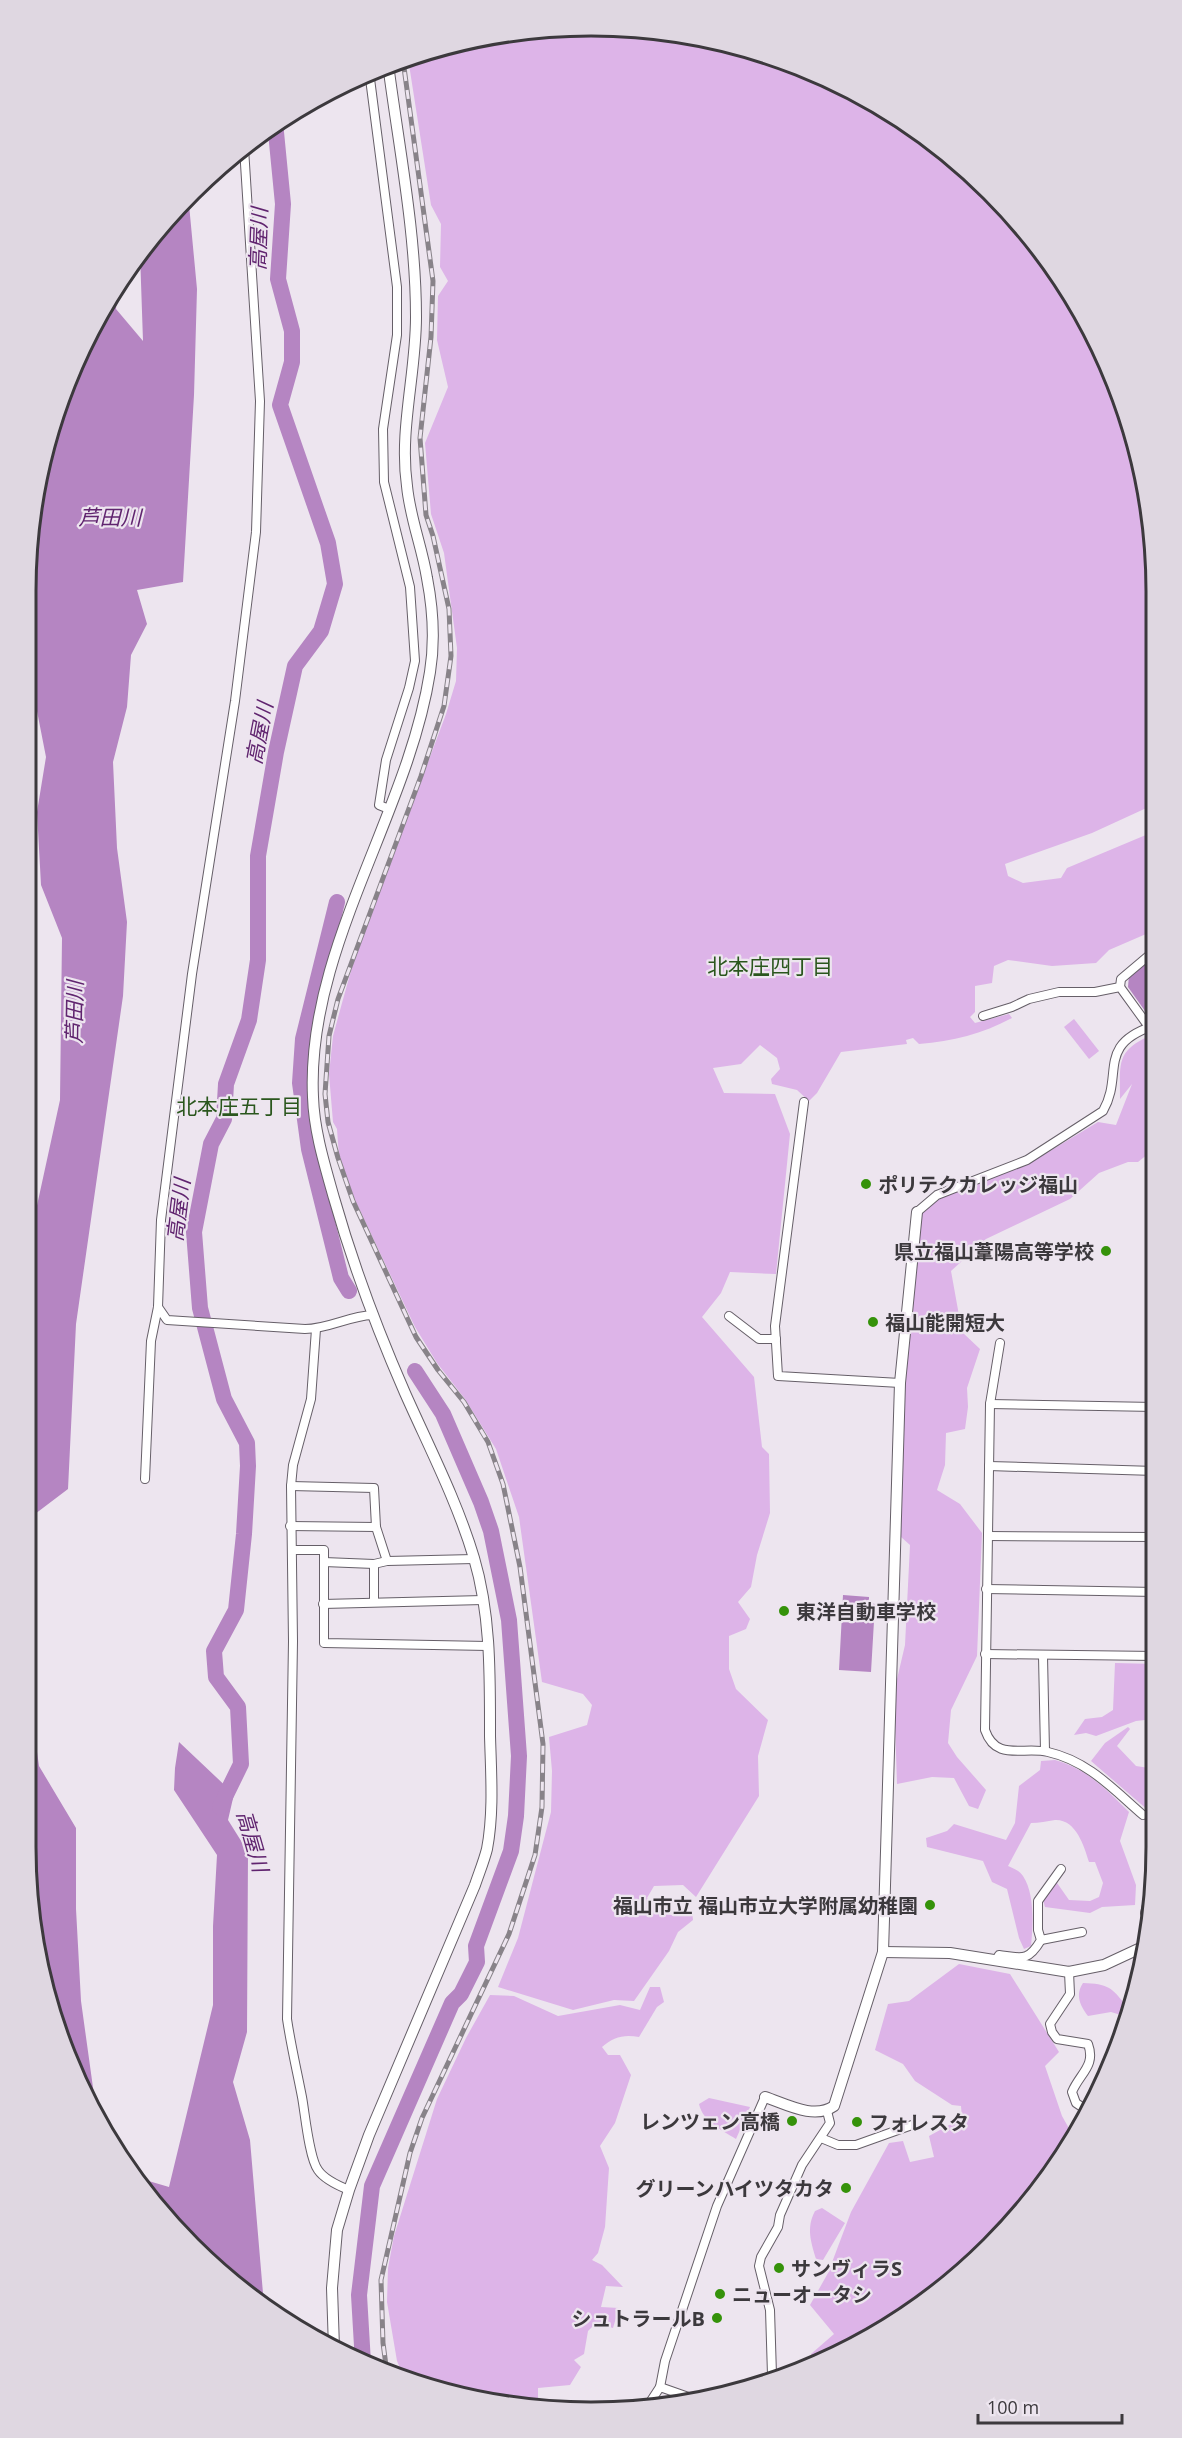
<svg xmlns="http://www.w3.org/2000/svg" width="1182" height="2438" font-family="'Open Sans','Noto Sans JP',sans-serif">
  <rect width="100%" height="100%" fill="#ede5ef"/>
  <g fill="#ddb4e8">
    <path d="M591 26 702 36 808 69 935 142 1039 246 1113 374 1152 517 1153 805 1092 833 1005 864 1008 876 1023 883 1061 878 1067 868 1153 832V931L1109 950 1096 963 1052 966 1008 960 994 966 992 983 975 986V1012L970 1017 975 1023 1009 1014 1012 1018C982 1034 953 1041 919 1044L913 1038 906 1040 907 1044 841 1052 817 1093 809 1101 797 1090 772 1084 771 1079 780 1069 777 1058 760 1045 741 1064 713 1068 724 1093 775 1094 790 1134 776 1274 730 1272 721 1293 702 1317 754 1377 762 1447 769 1454 770 1513 757 1555 751 1587 738 1602 750 1619 746 1629 729 1636V1669L736 1689 768 1720 758 1756 759 1796 696 1897 683 1885 654 1886 647 1898C665 1918 666 1917 692 1912L693 1920 678 1932 669 1951 634 2001 614 2000 573 2010 498 1987 518 1938 551 1812 552 1771 549 1737 587 1725 592 1705 583 1694 542 1682 519 1517 496 1449 465 1399 437 1363 415 1327 354 1198 339 1157 337 1129 333 1122 329 1074 333 1036 342 1003 354 960 446 714 456 681 457 648 444 553 431 514 425 443 448 387 437 340 438 296 448 281 440 267 441 224 431 205 408 58 481 36Z"/>
    <path d="M1074 1019 1099 1051 1089 1059 1064 1027Z"/>
    <path d="M1154 1034V1139L1148 1154 1138 1162H1128L1099 1173 1070 1199 986 1239 951 1271 962 1332 980 1349 967 1388 968 1407 965 1429 946 1433 945 1465 937 1490 960 1504 982 1533 977 1656 951 1710 948 1743 957 1757 986 1790 978 1809 969 1806 954 1778 932 1777 897 1784 894 1692 905 1645 910 1545 901 1537 902 1384 919 1214 940 1197 1030 1163 1098 1122 1116 1125 1132 1084 1120 1099C1120 1061 1116 1050 1154 1034Z"/>
    <path d="M1115 1663 1156 1664V1704L1145 1720 1136 1721 1096 1736 1086 1733 1074 1735 1085 1719 1102 1717 1113 1710Z"/>
    <path d="M1128 1727 1130 1729 1117 1746 1136 1766 1149 1768 1156 1753V1804L1149 1811 1091 1761 1105 1743Z"/>
    <path d="M1055 1760C1087 1769 1106 1789 1129 1812L1120 1841 1136 1885 1135 1905 1102 1907 1090 1913 1045 1907 1042 1896 1055 1880 1069 1900 1090 1901 1099 1897 1103 1883 1095 1862H1089C1084 1846 1076 1819 1055 1820 1047 1821 1039 1823 1031 1823L1008 1866C1013 1868 1020 1871 1023 1876 1035 1894 1033 1926 1031 1946L1024 1949 1019 1938 1007 1889 992 1882 983 1861 927 1847 926 1838 947 1831 954 1824 1006 1840 1015 1823 1019 1786 1040 1770 1041 1761Z"/>
    <path d="M959 1964 1010 1974 1059 2052 1045 2066 1062 2116 1071 2132 1016 2220 935 2296 841 2354 811 2363V2354L834 2334 810 2305 828 2273 851 2212 889 2143 903 2141 910 2162 934 2157 929 2136 962 2118 961 2106 952 2105 915 2081 903 2064 875 2050 888 2004 909 2001Z"/>
    <path d="M1083 1983C1108 1984 1112 1987 1126 2006L1124 2016 1111 2012 1088 2016C1080 2005 1075 1995 1083 1983Z"/>
    <path d="M650 1987H660L664 2002 657 2007 639 2037C624 2034 613 2037 602 2047L608 2055H620L631 2075 615 2123 600 2146 609 2168 605 2227 598 2253 592 2260 602 2265 623 2287 606 2286 601 2307 619 2308 613 2328 596 2323 588 2331 584 2354 574 2360 581 2367 570 2385 538 2388V2401L534 2403 501 2402 494 2392 468 2398 404 2378 397 2361 387 2302 388 2268 394 2236 437 2099 466 2038 490 1995 514 1996 558 2016 620 2005 640 2010Z"/>
    <path d="M709 2098 750 2107 736 2139C722 2130 703 2122 699 2104Z"/>
    <path d="M822 2208 845 2223 823 2260 816 2259C811 2242 806 2228 815 2211Z"/>
  </g>
  <g fill="#b585c2">
    <path d="M188 194 197 289 194 395 183 582 137 590 147 624 131 655 127 707 113 762 117 848 127 922 123 996 76 1324 68 1489 35 1514 26 1552V1256L60 1100 62 938 41 885 37 812 46 757 26 655V608L34 582 26 581 36 480 69 374 118 283 116 309 143 341 140 253Z"/>
    <path d="M1153 958V1013L1145 1011 1128 987 1129 975Z"/>
    <path d="M843 1595 869 1597V1603L875 1604 871 1672 839 1670Z"/>
    <path d="M26 1674 39 1766 76 1828V1909L81 2001 95 2102 56 2029 26 1847Z"/>
    <path d="M179 1742 234 1794 228 1820 248 1852 247 2032 233 2082 250 2140 264 2305 143 2192 135 2177 169 2187 213 2005V1926L217 1855 174 1790 175 1768Z"/>
  </g>
  <g fill="none" stroke-linecap="round" stroke-linejoin="round">
    <g stroke="#b585c2" stroke-width="16">
      <path d="M337 902 303 1039 300 1083 309 1149 341 1278 349 1291"/>
      <path d="M220 1807 241 1764 238 1707 216 1677 214 1651 236 1610 244 1534 248 1466 247 1443 224 1399 200 1308 194 1232 211 1144 224 1119 226 1084 249 1020 258 960V856L276 752 295 666 321 631 335 584 328 543 280 405 292 362V331L278 279 283 204 275 122"/>
      <path d="M363 2363 359 2295 372 2186 452 2003 461 1994 477 1962 476 1946 511 1851 516 1816 519 1756 509 1620 491 1531 481 1502 443 1414 415 1371"/>
    </g>
    <defs>
      <g id="minor">
        <path d="M369 71 397 287V335L383 429 384 482 410 587 415 661 409 688 386 760 379 805 389 809"/>
        <path d="M1120 987 1121 979 1153 952"/>
        <path d="M983 1016 1012 1007 1029 999 1059 992H1095L1120 987 1149 1027"/>
        <path d="M804 1102 775 1326 778 1376 900 1383"/>
        <path d="M917 1212 937 1195 1027 1160 1103 1111C1124 1075 1096 1045 1153 1026"/>
        <path d="M158 1307 167 1320 305 1329C328 1329 349 1316 372 1315"/>
        <path d="M729 1316 759 1339H776"/>
        <path d="M316 1329 311 1399 293 1465 291 1486 293 1641 287 2019C291 2046 297 2071 302 2097 305 2113 309 2158 318 2170 324 2179 339 2186 349 2190"/>
        <path d="M1000 1343 990 1404 985 1730C996 1762 1023 1746 1048 1752 1088 1761 1113 1789 1143 1815"/>
        <path d="M990 1404 1155 1407"/>
        <path d="M989 1466 1155 1471"/>
        <path d="M145 1479 151 1341 158 1307 161 1220 192 974 235 701 256 532 260 401 244 148"/>
        <path d="M291 1486 374 1488 376 1527"/>
        <path d="M290 1526 376 1527 387 1561"/>
        <path d="M988 1536 1155 1537"/>
        <path d="M293 1550H324V1643L488 1646"/>
        <path d="M324 1562 374 1564 387 1561 474 1559"/>
        <path d="M986 1589 1156 1592"/>
        <path d="M374 1601V1564"/>
        <path d="M323 1604 483 1600"/>
        <path d="M985 1654 1156 1656"/>
        <path d="M1043 1656 1045 1751"/>
        <path d="M1149 1920 1145 1913 1147 1905 1151 1901"/>
        <path d="M1041 1940 1082 1932"/>
        <path d="M996 1960 999 1955C1022 1958 1028 1962 1041 1940L1038 1930V1901L1061 1869"/>
        <path d="M1069 1972 1070 1994 1050 2024 1052 2032 1057 2039 1088 2044C1096 2066 1080 2073 1072 2092L1076 2103 1085 2109"/>
        <path d="M821 2138 838 2145H856L912 2125"/>
        <path d="M772 2375 770 2310 759 2266 761 2257 778 2227 780 2215 802 2165 830 2123 827 2111"/>
        <path d="M660 2387 665 2361 717 2206 765 2097"/>
        <path d="M647 2407 660 2387 694 2399"/>
      </g>
      <g id="tertiary">
        <path d="M883 1952 950 1953 1069 1972 1104 1965 1147 1945"/>
        <path d="M765 2097C786 2104 814 2120 834 2106L883 1952 900 1383 917 1212"/>
        <path d="M334 2348 332 2288 337 2230 349 2190 369 2135 475 1885C479 1873 484 1861 487 1849 494 1812 491 1773 490 1736 490 1677 491 1615 474 1558 457 1501 429 1447 405 1393 377 1329 353 1265 334 1198 325 1166 314 1131 313 1097 306 950 408 814 430 672 435 641 433 609 427 578 422 547 410 518 407 486 399 430 416 374 416 317 416 233 399 148 388 64"/>
      </g>
    </defs>
    <use href="#minor" stroke="#665f68" stroke-width="10"/>
    <use href="#tertiary" stroke="#665f68" stroke-width="12"/>
    <use href="#minor" stroke="#fff" stroke-width="8"/>
    <use href="#tertiary" stroke="#fff" stroke-width="10"/>
    <defs>
      <path id="rail" d="M387 2373 383 2343 381 2280 410 2153 422 2118 509 1934 535 1855 542 1807 543 1744 520 1567 503 1484 488 1442 464 1402 438 1370 416 1337 353 1201 338 1158 328 1122 325 1094 329 1036 338 999 421 776 444 706 451 656 449 609 433 536 426 515 420 438 431 337 433 281 403 60"/>
    </defs>
    <use href="#rail" stroke="#888389" stroke-width="5"/>
    <use href="#rail" stroke="#ede5ef" stroke-width="3" stroke-dasharray="9" stroke-linecap="butt"/>
  </g>
  <g fill="#35920a" stroke="#ede5ef" stroke-width="2">
    <circle cx="866" cy="1184" r="6"/>
    <circle cx="1106" cy="1251" r="6"/>
    <circle cx="873" cy="1322" r="6"/>
    <circle cx="784" cy="1611" r="6"/>
    <circle cx="930" cy="1905" r="6"/>
    <circle cx="792" cy="2121" r="6"/>
    <circle cx="857" cy="2122" r="6"/>
    <circle cx="846" cy="2188" r="6"/>
    <circle cx="779" cy="2268" r="6"/>
    <circle cx="720" cy="2294" r="6"/>
    <circle cx="717" cy="2318" r="6"/>
  </g>
  <g text-anchor="middle" dominant-baseline="central" stroke-width="4.5" stroke-linejoin="round" paint-order="stroke">
    <g font-size="20" font-weight="bold" fill="#3c393d" stroke="#ede5ef" text-anchor="start">
      <text x="878" y="1184">ポリテクカレッジ福山</text>
      <text x="1094" y="1251" text-anchor="end">県立福山葦陽高等学校</text>
      <text x="885" y="1322">福山能開短大</text>
      <text x="796" y="1611">東洋自動車学校</text>
      <text x="918" y="1905" text-anchor="end">福山市立 福山市立大学附属幼稚園</text>
      <text x="780" y="2121" text-anchor="end">レンツェン高橋</text>
      <text x="869" y="2122">フォレスタ</text>
      <text x="834" y="2188" text-anchor="end">グリーンハイツタカタ</text>
      <text x="791" y="2268">サンヴィラS</text>
      <text x="732" y="2294">ニューオータシ</text>
      <text x="705" y="2318" text-anchor="end">シュトラールB</text>
    </g>
    <g font-size="21" font-style="italic" fill="#60246f" stroke="#ede5ef">
      <text transform="translate(258 239) rotate(-88)">高屋川</text>
      <text x="110" y="517">芦田川</text>
      <text transform="translate(259 733) rotate(-79)">高屋川</text>
      <text transform="translate(74 1012) rotate(-89)">芦田川</text>
      <text transform="translate(178 1210) rotate(-83)">高屋川</text>
      <text transform="translate(253 1841) rotate(74)">高屋川</text>
    </g>
    <g font-size="21" fill="#2a561d" stroke="#ede5ef">
      <text x="770" y="966">北本庄四丁目</text>
      <text x="239" y="1106">北本庄五丁目</text>
    </g>
  </g>
  <path d="M0 0H1182V2438H0ZM591 36H591A555 555 0 0 1 1146 591V1847A555 555 0 0 1 591 2402H591A555 555 0 0 1 36 1847V591A555 555 0 0 1 591 36Z" fill="#dfd7e1" fill-rule="evenodd"/>
  <path fill="none" stroke="#3c393d" stroke-width="3" d="M591 36H591A555 555 0 0 1 1146 591V1847A555 555 0 0 1 591 2402H591A555 555 0 0 1 36 1847V591A555 555 0 0 1 591 36Z"/>
  <path d="M978 2414v9h144v-9" fill="none" stroke="#3c393d" stroke-width="3"/>
  <text x="987" y="2414" font-size="18" fill="#3c393d" stroke="#ede5ef" stroke-width="4.5" paint-order="stroke">100 m</text>
</svg>
